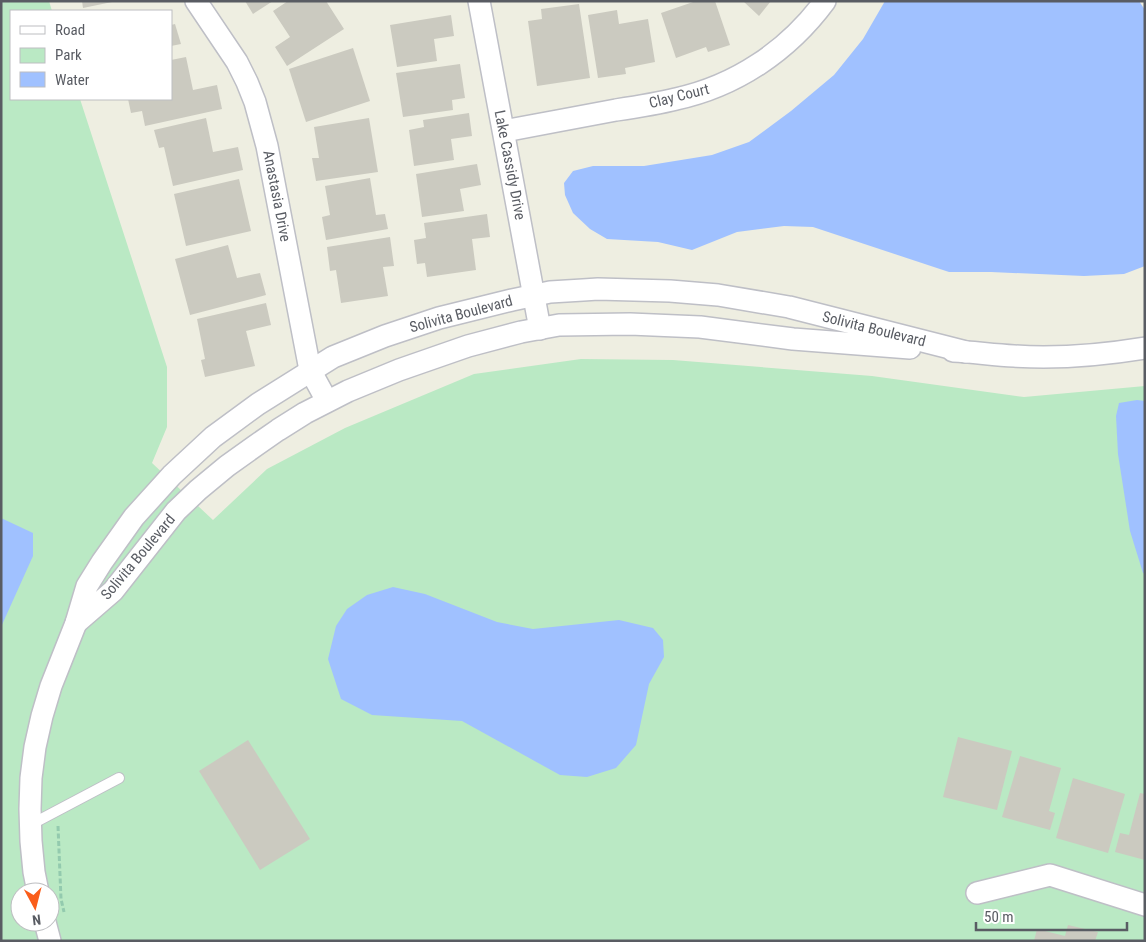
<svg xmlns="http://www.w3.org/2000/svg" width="1146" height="942" font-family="'Roboto Condensed',sans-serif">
  <rect width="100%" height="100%" fill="#eeeee1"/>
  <path fill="#bae9c4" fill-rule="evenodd" d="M1 1H49L52 11H11V99H80L167 367V427L152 463 213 520 267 469 345 428 474 374 581 359 673 360 872 376 1024 397 1145 386V941H1ZM20 892H50V922H20Z"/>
  <g fill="#a0c1ff">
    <path d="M885 1H1139L1145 10V266L1124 274 1084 276 991 272H949L813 227 784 226 737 232 692 250 658 242 607 239 590 229 573 213 565 195 564 183 573 171 593 166H644L712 155 749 142 791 111 834 75 863 39Z"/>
    <path d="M1137 400 1145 401V574L1143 573 1130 531 1118 454 1116 416 1119 403Z"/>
    <path d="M1 518 33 533V556L1 627Z"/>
    <path d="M393 587 425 594 497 622 533 629 619 620 653 628 663 640 664 657 649 684 636 745 616 768 587 777 560 775 462 721 372 715 341 699 328 659 336 626 347 609 367 595Z"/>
  </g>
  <g fill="#cbcac0">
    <path d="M82 1H112V2L83 8Z"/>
    <path d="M245 1H273L253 14Z"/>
    <path d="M288 1H326L344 29 287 66 275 47 290 37 273 11Z"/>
    <path d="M696 1H715L730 45 708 52 706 47 676 58 661 13Z"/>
    <path d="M743 1H771L759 16Z"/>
    <path d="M579 4 590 78 537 86 528 21 542 19 541 9Z"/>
    <path d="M617 10 619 24 648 19 655 62 625 68 626 74 598 78 588 15Z"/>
    <path d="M451 15 454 36 434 39 437 61 397 67 390 25Z"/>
    <path d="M175 24 181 44 171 46V25Z"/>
    <path d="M353 48 370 101 306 122 289 69Z"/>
    <path d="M186 57 193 90 217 85 222 109 145 126 142 111 131 113 128 99H171V60Z"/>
    <path d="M460 64 465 98 452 100 453 110 403 117 396 73Z"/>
    <path d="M469 113 472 136 451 139 454 160 414 166 409 130 424 127 423 120Z"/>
    <path d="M206 118 213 152 238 147 243 170 173 186 164 147 159 148 154 130Z"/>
    <path d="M369 118 378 172 316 181 312 158H319L314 127Z"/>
    <path d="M477 164 481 185 460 189 464 211 422 217 416 174Z"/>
    <path d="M370 178 376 215 385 214 388 229 326 240 322 217 330 215 325 186Z"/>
    <path d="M239 179 251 231 186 246 174 194Z"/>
    <path d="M487 214 490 237 472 239 476 270 427 277 425 263 417 264 414 240 426 238 424 223Z"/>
    <path d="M390 237 394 266 383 267 388 296 341 303 336 270 330 271 327 247Z"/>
    <path d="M228 245 237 278 260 273 266 295 190 315 175 259Z"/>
    <path d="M266 303 271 325 246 331 255 366 205 377 201 360 205 359 197 319Z"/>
    <path d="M958 737 1012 751 997 810 943 797Z"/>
    <path d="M248 740 310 839 260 870 199 771Z"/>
    <path d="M1020 756 1061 768 1049 811 1055 813 1050 830 1002 817Z"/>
    <path d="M1073 778 1125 794 1108 853 1056 838Z"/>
    <path d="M1140 793 1145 794V860L1115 852 1120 833 1129 835Z"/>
    <path d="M1068 925 1098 932 1095 941H1034L1037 929 1065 936Z"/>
  </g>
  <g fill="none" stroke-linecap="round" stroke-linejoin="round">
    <defs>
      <path id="service" d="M30 825 119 778"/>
      <g id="minor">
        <path d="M196 1 237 62 247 82 255 102 267 146 310 370 327 401"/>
        <path d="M479 1 540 329"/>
        <path d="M504 131C541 124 579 117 616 110 636 107 656 104 676 99 736 86 788 51 825 1"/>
        <path d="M953 351C973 352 994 355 1014 356 1058 359 1102 355 1145 348"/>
        <path d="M76 623 113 591 176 511 198 490 227 466 255 446 278 430 305 413 348 391 399 370 468 346 521 332 559 325 630 324 700 327 793 339 910 348"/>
        <path d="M38 892 34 872 31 841 30 809 31 778 35 747 42 716 51 686 76 623 87 586 102 562 134 517 172 475 213 437 258 404 333 357 385 336 439 318 512 300 550 292 583 290 598 289 670 291 718 295 789 307 966 352"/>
        <path d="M977 893 1050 875 1145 905"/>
        <path d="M45 922 50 941"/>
      </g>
    </defs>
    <use href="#service" stroke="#bebfc6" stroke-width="12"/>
    <use href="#minor" stroke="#bebfc6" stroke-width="24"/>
    <path stroke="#93caae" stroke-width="3" stroke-dasharray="5 2.5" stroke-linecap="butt" d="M58 826 61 899 64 912"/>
    <use href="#service" stroke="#fff" stroke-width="10"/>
    <use href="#minor" stroke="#fff" stroke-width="21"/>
  </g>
  <g text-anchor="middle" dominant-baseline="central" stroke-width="4" stroke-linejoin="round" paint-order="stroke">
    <g font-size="15" fill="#595c63" stroke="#fff">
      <text transform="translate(679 96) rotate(-14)">Clay Court</text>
      <text transform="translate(510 165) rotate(79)">Lake Cassidy Drive</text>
      <text transform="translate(277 196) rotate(79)">Anastasia Drive</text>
      <text transform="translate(461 314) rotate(-15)">Solivita Boulevard</text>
      <text transform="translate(874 329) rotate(14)">Solivita Boulevard</text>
      <text transform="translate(138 557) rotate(-50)">Solivita Boulevard</text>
    </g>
  </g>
  <rect width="1146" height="942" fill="none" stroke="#595c63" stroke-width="5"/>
  <rect x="10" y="10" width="162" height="90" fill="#ffffff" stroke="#bdbec1"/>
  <rect x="20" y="26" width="25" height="8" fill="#ffffff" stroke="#bdbec1"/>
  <text x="55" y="35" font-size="15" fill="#595c63">Road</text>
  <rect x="20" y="48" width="25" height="15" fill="#bae9c4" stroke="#bdbec1"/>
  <text x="55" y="60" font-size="15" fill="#595c63">Park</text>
  <rect x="20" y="72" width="25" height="15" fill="#a0c1ff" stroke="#bdbec1"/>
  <text x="55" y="85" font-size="15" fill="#595c63">Water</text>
  <g transform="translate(35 907) rotate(173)"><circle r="24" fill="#ffffff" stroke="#bdbec1"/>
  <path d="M0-4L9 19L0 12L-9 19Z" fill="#fa5d1a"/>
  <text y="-8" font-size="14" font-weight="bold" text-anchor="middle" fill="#595c63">N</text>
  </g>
  <path d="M976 922v8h151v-8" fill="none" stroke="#595c63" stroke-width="2.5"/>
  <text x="984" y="922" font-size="15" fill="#595c63" stroke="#ffffff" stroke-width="4" paint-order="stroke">50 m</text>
</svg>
